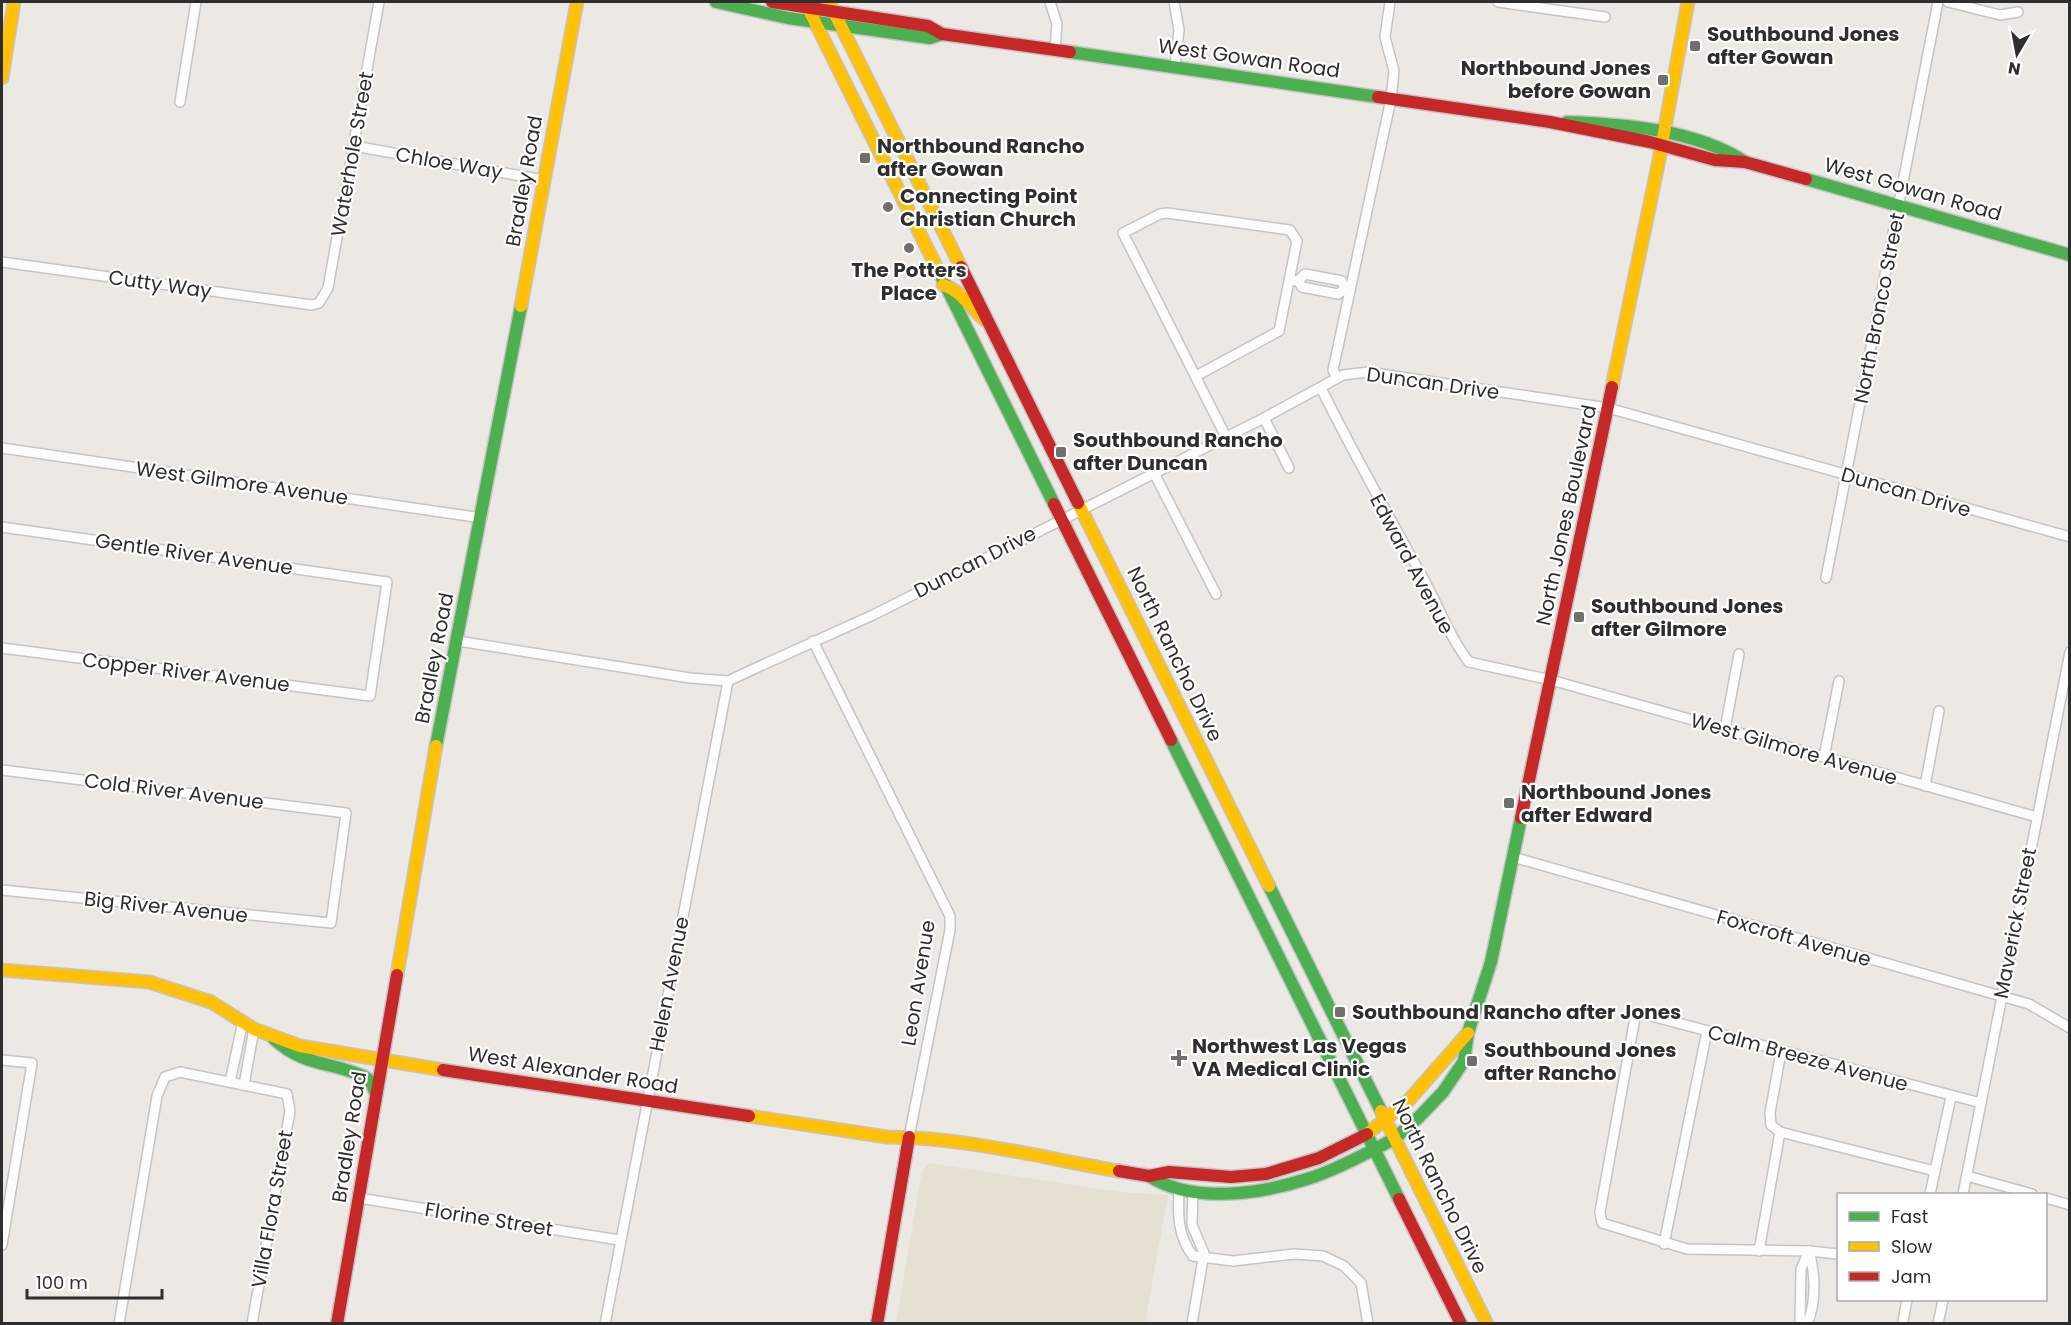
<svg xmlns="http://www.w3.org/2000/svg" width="2071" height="1325" font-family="Poppins,sans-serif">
  <rect width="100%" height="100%" fill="#ece8e4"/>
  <path fill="#e6e0d3" d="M929 1163 1120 1192 1168 1195 1145 1323H896L922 1171Z"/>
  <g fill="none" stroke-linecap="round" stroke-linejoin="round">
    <defs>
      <g id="street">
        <path d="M1050 2 1057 24 1055 50"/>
        <path d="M1174 2 1179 30 1175 66"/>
        <path d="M1498 2 1605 17"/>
        <path d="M1948 2 2000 15 2018 12"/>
        <path d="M180 102 196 2"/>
        <path d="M354 146 544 180"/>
        <path d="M2 262 312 305 319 303 328 288 379 2"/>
        <path d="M1290 280 1298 281 1302 287 1338 294 1345 289 1350 290"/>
        <path d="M1298 281 1305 274 1342 281 1345 289"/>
        <path d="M1196 376 1279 331 1297 241 1290 230 1167 213 1160 214 1123 233 1226 437"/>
        <path d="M1337 378 1333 370 1391 99 1394 71 1385 37 1390 2"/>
        <path d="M1321 388C1353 453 1388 515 1423 578 1439 607 1449 636 1469 662L1551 680 2037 817"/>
        <path d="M1264 418 1289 468"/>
        <path d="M2 448 482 518"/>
        <path d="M1154 473 1216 594"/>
        <path d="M2 527 387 582 370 696 2 648"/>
        <path d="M1826 578 1938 2"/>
        <path d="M458 641 690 678 728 681 756 668 873 615 1264 418 1343 375 1368 372 1608 408 2070 537"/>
        <path d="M813 641 950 916V930L909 1137"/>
        <path d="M1725 729 1739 654"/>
        <path d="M1824 757 1839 681"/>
        <path d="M2 770 346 813 331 923 2 890"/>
        <path d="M1925 786 1939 711"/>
        <path d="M1513 857 2029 1004 2070 1028"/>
        <path d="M2 1060 32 1063 2 1245"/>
        <path d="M230 1082 243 1021"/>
        <path d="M244 1085 254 1029"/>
        <path d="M1780 1132 1935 1171"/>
        <path d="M1967 1176 2032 1194"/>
        <path d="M1179 1189C1178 1214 1177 1235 1193 1256L1233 1261 1294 1254 1323 1256 1344 1266 1361 1283 1368 1324"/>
        <path d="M1930 1194 1951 1097"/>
        <path d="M1963 1194 2070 652"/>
        <path d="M359 1198 619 1240"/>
        <path d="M2046 1198 2070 1205"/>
        <path d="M1664 1244 1707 1031"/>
        <path d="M1759 1251 1780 1132 1771 1125 1770 1113 1781 1052"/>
        <path d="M1838 1254 1809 1251 1687 1249 1602 1223 1600 1212 1636 1012 1981 1103"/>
        <path d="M1903 1321 1907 1300"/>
        <path d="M119 1324 157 1096 165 1077 180 1072 287 1094 290 1111 252 1324"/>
        <path d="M605 1324 728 681"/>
        <path d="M1192 1324 1204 1253 1192 1225 1193 1191"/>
        <path d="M1800 1324 1801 1269 1809 1251"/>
        <path d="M1807 1324C1817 1301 1815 1273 1809 1251"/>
        <path d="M1938 1324 1943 1300"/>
      </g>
      <g id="fast">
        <path d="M716 2 788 18 930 38 942 34"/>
        <path d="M1070 52 1378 97"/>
        <path d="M1567 122C1625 124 1696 130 1745 162"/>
        <path d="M1806 179 2070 255"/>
        <path d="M938 270 1054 504"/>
        <path d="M1171 740 1399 1199"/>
        <path d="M436 746 521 306"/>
        <path d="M1269 886 1381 1111"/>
        <path d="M274 1039C305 1067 329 1061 363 1076 371 1079 373 1087 376 1094"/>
        <path d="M1375 1149 1394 1139 1419 1117 1443 1092 1464 1061 1468 1033 1491 962 1521 818"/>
        <path d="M1149 1176C1192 1204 1261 1194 1307 1179 1331 1172 1353 1160 1375 1149"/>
      </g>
      <g id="slow">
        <path d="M805 2 938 270"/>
        <path d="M829 2 961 267"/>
        <path d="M2 78 14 2"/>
        <path d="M943 285C962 291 970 308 986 321"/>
        <path d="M521 306 577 2"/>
        <path d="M1612 387 1659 160 1688 2"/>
        <path d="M1078 503 1269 886"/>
        <path d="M2 970 149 982 211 1002 254 1029 300 1046 443 1070"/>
        <path d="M397 975 436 746"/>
        <path d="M1381 1111 1487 1324"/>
        <path d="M749 1116 887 1137C964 1137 1043 1158 1119 1171"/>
        <path d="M1367 1134 1409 1100 1468 1033"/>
      </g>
      <g id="jam">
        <path d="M772 2 928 26 942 34 1070 52"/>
        <path d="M1378 97 1550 122 1650 142 1715 160 1745 162 1806 179"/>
        <path d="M961 267 1078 503"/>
        <path d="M1054 504 1171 740"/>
        <path d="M1521 818 1612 387"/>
        <path d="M443 1070 749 1116"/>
        <path d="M1119 1171 1149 1176 1169 1172 1231 1177 1266 1174 1319 1158 1367 1134"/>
        <path d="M1399 1199 1461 1324"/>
        <path d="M337 1324 397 975"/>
        <path d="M877 1324 909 1137"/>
      </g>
    </defs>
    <use href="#street" stroke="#c5c4c5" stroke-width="12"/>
    <use href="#fast" stroke="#c5c4c5" stroke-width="15"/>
    <use href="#slow" stroke="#c5c4c5" stroke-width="15"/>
    <use href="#jam" stroke="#c5c4c5" stroke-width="15"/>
    <use href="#street" stroke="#fcfcfb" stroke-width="9"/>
    <use href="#fast" stroke="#4caf50" stroke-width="12"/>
    <use href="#slow" stroke="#ffc107" stroke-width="12"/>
    <use href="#jam" stroke="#c62828" stroke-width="12"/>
  </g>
  <g fill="#706f6e" stroke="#fff" stroke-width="2">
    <rect x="1689" y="40" width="12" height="12" rx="3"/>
    <rect x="1657" y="74" width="12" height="12" rx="3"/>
    <rect x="859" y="152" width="12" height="12" rx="3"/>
    <circle cx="888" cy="207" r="6"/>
    <circle cx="909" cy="248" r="6"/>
    <rect x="1055" y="446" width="12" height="12" rx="3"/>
    <rect x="1573" y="611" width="12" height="12" rx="3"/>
    <rect x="1503" y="797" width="12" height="12" rx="3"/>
    <rect x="1334" y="1006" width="12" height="12" rx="3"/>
    <path d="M1176 1049h6v6h6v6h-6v6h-6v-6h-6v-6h6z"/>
    <rect x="1466" y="1055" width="12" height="12" rx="3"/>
  </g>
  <g text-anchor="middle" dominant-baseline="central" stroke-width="4.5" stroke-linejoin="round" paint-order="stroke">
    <g font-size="20" font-weight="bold" fill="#2e2e2e" stroke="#fff" text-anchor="start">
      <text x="1707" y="34">Southbound Jones<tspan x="1707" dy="23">after Gowan</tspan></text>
      <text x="1651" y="68" text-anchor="end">Northbound Jones<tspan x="1651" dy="23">before Gowan</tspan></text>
      <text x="877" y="146">Northbound Rancho<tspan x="877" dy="23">after Gowan</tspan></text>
      <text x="900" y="196">Connecting Point<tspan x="900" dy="23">Christian Church</tspan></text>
      <text x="909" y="270" text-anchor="middle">The Potters<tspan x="909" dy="23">Place</tspan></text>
      <text x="1073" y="440">Southbound Rancho<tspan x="1073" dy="23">after Duncan</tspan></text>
      <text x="1591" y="606">Southbound Jones<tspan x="1591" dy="23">after Gilmore</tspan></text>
      <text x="1521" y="792">Northbound Jones<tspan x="1521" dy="23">after Edward</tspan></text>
      <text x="1352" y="1012">Southbound Rancho after Jones</text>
      <text x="1192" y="1046">Northwest Las Vegas<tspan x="1192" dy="23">VA Medical Clinic</tspan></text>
      <text x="1484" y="1050">Southbound Jones<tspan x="1484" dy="23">after Rancho</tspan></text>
    </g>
    <g font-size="20" fill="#2e2e2e" stroke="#fff">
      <text transform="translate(1249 58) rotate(8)">West Gowan Road</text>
      <text transform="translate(352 154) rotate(-80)">Waterhole Street</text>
      <text transform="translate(449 163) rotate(10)">Chloe Way</text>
      <text transform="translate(524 181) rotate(-80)">Bradley Road</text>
      <text transform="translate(1913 189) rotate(16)">West Gowan Road</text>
      <text transform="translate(160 284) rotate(8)">Cutty Way</text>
      <text transform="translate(1879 308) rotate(-79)">North Bronco Street</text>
      <text transform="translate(1433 383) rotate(8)">Duncan Drive</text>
      <text transform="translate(242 483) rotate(8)">West Gilmore Avenue</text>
      <text transform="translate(1906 492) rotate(16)">Duncan Drive</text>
      <text transform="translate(1566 515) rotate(-78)">North Jones Boulevard</text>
      <text transform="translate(194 554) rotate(8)">Gentle River Avenue</text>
      <text transform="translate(975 562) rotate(-27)">Duncan Drive</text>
      <text transform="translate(1412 564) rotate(62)">Edward Avenue</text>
      <text transform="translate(1175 654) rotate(64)">North Rancho Drive</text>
      <text transform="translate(434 658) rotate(-79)">Bradley Road</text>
      <text transform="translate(186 672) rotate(7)">Copper River Avenue</text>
      <text transform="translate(1794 749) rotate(16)">West Gilmore Avenue</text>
      <text transform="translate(174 791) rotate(7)">Cold River Avenue</text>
      <text transform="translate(166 907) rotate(6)">Big River Avenue</text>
      <text transform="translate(2015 923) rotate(-79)">Maverick Street</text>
      <text transform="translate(1794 938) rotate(16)">Foxcroft Avenue</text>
      <text transform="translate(918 983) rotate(-81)">Leon Avenue</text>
      <text transform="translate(669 984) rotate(-79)">Helen Avenue</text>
      <text transform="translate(1808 1058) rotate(15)">Calm Breeze Avenue</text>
      <text transform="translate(573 1070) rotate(9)">West Alexander Road</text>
      <text transform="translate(349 1137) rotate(-81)">Bradley Road</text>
      <text transform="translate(1440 1186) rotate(64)">North Rancho Drive</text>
      <text transform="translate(272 1209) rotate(-80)">Villa Flora Street</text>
      <text transform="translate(489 1219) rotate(9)">Florine Street</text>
    </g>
  </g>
  <rect width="2071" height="1325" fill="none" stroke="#2e2e2e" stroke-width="6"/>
  <rect x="1837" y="1193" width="210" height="108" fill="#ffffff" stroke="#ababab" stroke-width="1.5"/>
  <rect x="1849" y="1212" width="30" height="9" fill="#4caf50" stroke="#ababab" stroke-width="1.5"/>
  <text x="1891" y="1223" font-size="18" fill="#2e2e2e">Fast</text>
  <rect x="1849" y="1242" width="30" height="9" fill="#ffc107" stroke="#ababab" stroke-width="1.5"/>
  <text x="1891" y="1253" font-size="18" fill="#2e2e2e">Slow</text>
  <rect x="1849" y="1272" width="30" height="9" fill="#c62828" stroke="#ababab" stroke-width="1.5"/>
  <text x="1891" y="1283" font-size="18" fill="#2e2e2e">Jam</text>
  <g transform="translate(2017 54) rotate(190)" stroke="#ffffff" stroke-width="4.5" paint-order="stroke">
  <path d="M0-4.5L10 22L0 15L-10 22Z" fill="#2e2e2e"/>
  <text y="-9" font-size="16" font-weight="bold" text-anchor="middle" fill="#2e2e2e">N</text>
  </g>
  <path d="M27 1289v9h135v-9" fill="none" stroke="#2e2e2e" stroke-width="3"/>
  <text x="36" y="1289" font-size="18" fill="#2e2e2e" stroke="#ffffff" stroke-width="4.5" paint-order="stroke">100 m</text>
</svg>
